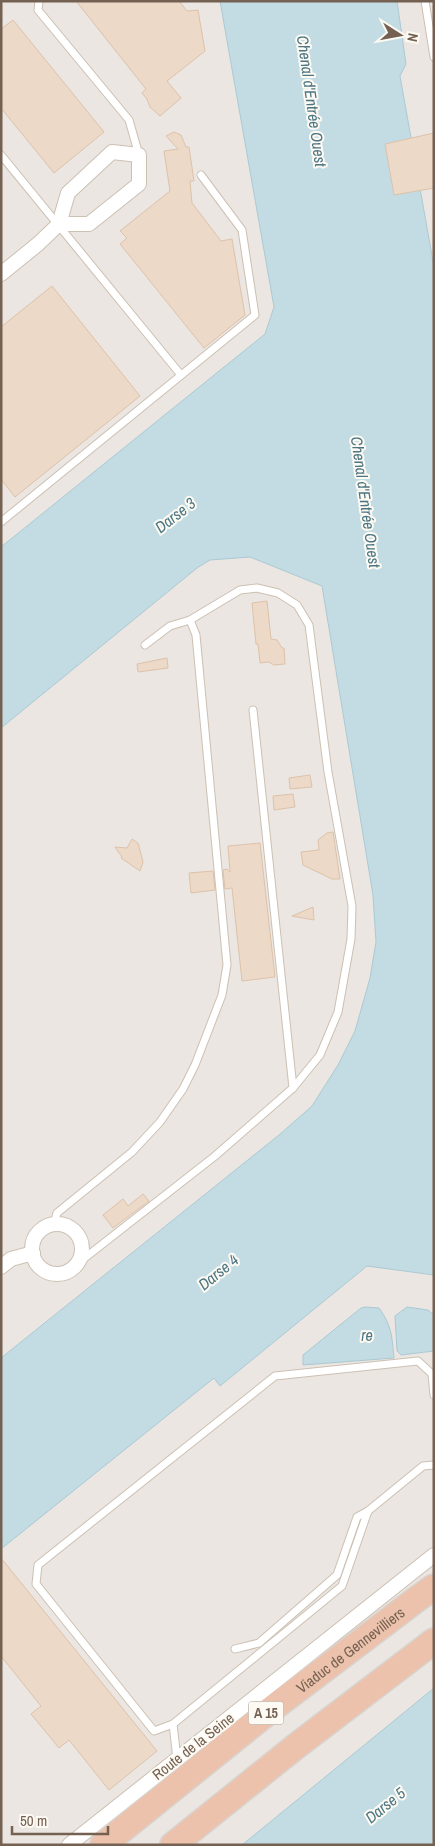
<svg xmlns="http://www.w3.org/2000/svg" width="435" height="1846" font-family="'Archivo Narrow',sans-serif">
  <rect width="100%" height="100%" fill="#fbf6ed"/>
  <g fill="#ebe6e1">
    <path d="M1 1H220L274 307 265 334 1 547Z"/>
    <path d="M397 1H434V267L400 76 406 64Z"/>
    <path d="M250 557 322 586 373 895 376 942 370 978 355 1031 338 1065 312 1106 279 1135 1 1358V728L197 568 210 560Z"/>
    <path d="M367 1265 434 1275V1688L242 1845H1V1549L214 1377 221 1385Z"/>
  </g>
  <g fill="#c3dbe2" stroke="#aac9d3">
    <path d="M220 1H397L406 64 400 76 434 267V1275L367 1266 220 1386 214 1378 1 1549V1358L279 1135 312 1106 338 1065 355 1031 370 978 376 942 373 895 322 586 250 557 210 560 197 568 1 728V547L265 334 274 307Z"/>
    <path d="M365 1307 379 1308C392 1326 392 1337 394 1358L303 1365V1355L361 1308Z"/>
    <path d="M407 1307 428 1310 434 1315V1351L401 1355 397 1351 395 1316Z"/>
    <path d="M434 1688V1845H242Z"/>
  </g>
  <g fill="#edd9c7" stroke="#ddc2aa">
    <path d="M76 1H179L187 11 198 10 205 51 167 81 181 98 160 116 150 107 147 99 142 93 146 89Z"/>
    <path d="M13 20 104 132 54 173 1 108V29Z"/>
    <path d="M174 132 181 135 186 147H189L194 181H190L192 203 221 241 232 239 245 315 204 348 120 244 127 238 120 231 170 191 164 151 178 149 166 136Z"/>
    <path d="M434 133V188L394 195 385 144Z"/>
    <path d="M52 286 140 396 15 497 1 479V327Z"/>
    <path d="M267 601 271 639 277 640 282 648H284L285 664 274 665 269 662 260 663 258 644H256L252 603Z"/>
    <path d="M167 658 168 668 138 672 137 664Z"/>
    <path d="M310 775 312 787 290 789 289 778Z"/>
    <path d="M293 794 295 807 274 810 273 796Z"/>
    <path d="M333 832 340 879H332L303 865 301 852 319 850 318 840 327 833Z"/>
    <path d="M132 839 138 843 143 862 140 871 121 858 122 857 115 847 127 848Z"/>
    <path d="M260 843 275 977 242 981 232 888 225 889 223 870 227 869 230 872 228 846Z"/>
    <path d="M213 871 215 890 191 893 189 873Z"/>
    <path d="M313 907 314 920 292 916Z"/>
    <path d="M143 1194 149 1201 113 1228 103 1215 123 1199 128 1206Z"/>
    <path d="M1 1558 157 1751 109 1790 69 1740 59 1748 31 1714 41 1706 1 1656Z"/>
  </g>
  <g fill="none" stroke-linecap="round" stroke-linejoin="round">
    <defs>
      <g id="lane">
        <path d="M39 1 38 10 129 120 139 155"/>
        <path d="M425 1 434 57"/>
        <path d="M1 155 181 375"/>
        <path d="M1 522 255 315 242 230 201 175"/>
        <path d="M190 620 240 590 257 588 278 593 297 605 309 625 328 772 352 906 351 939 338 1012 320 1055 293 1088"/>
        <path d="M54 1224 57 1213 132 1152 160 1122 183 1089 195 1065 222 995 227 965 196 635 190 620 170 626 145 645"/>
        <path d="M77 1264 215 1156 293 1088 253 710"/>
        <path d="M235 1649 259 1643 337 1575 357 1517 368 1511 423 1466 434 1465"/>
        <path d="M173 1724 154 1731 36 1584 38 1565 275 1376 418 1361 432 1374 434 1395"/>
        <path d="M177 1759 173 1724 342 1586 368 1511"/>
      </g>
      <g id="street">
        <path d="M1 274 38 244 59 224 68 193 112 152 139 155V184L89 224H59"/>
        <circle cx="57" cy="1249" r="25"/>
        <path d="M1 1267 11 1259 33 1253"/>
        <path d="M69 1845 434 1555"/>
      </g>
      <g id="highway">
        <path id="s1" d="M103 1845 273 1708 417 1599 434 1587"/>
        <path d="M173 1845 295 1747 434 1641"/>
      </g>
    </defs>
    <use href="#lane" stroke="#ccc0b3" stroke-width="9"/>
    <use href="#street" stroke="#ccc0b3" stroke-width="16"/>
    <use href="#highway" stroke="#d8d3cf" stroke-width="28"/>
    <use href="#lane" stroke="#fff" stroke-width="7"/>
    <use href="#street" stroke="#fff" stroke-width="14"/>
    <use href="#highway" stroke="#edc2ac" stroke-width="25"/>
  </g>
  <g text-anchor="middle" dominant-baseline="central" stroke-width="4" stroke-linejoin="round" paint-order="stroke">
    <rect fill="#fdfaf3" stroke="#9d8f82" stroke-width="1" x="248.5" y="1701.5" width="35" height="23" rx="4"/>
    <g font-size="14" font-weight="bold" fill="#746152">
      <text x="266" y="1713">A 15</text>
    </g>
    <g font-size="15" fill="#746152" stroke="#fdfaf3">
      <text stroke="none"><textPath href="#s1" startOffset="315">Viaduc de Gennevilliers</textPath></text>
      <text transform="translate(193 1746) rotate(-38)">Route de la Seine</text>
    </g>
    <g font-size="16" font-style="italic" fill="#4d7684" stroke="#fdfaf3">
      <text transform="translate(312 101) rotate(82)">Chenal d'Entrée Ouest</text>
      <text transform="translate(366 502) rotate(82)">Chenal d'Entrée Ouest</text>
      <text transform="translate(175 515) rotate(-38)">Darse 3</text>
      <text transform="translate(218 1272) rotate(-39)">Darse 4</text>
      <text x="367" y="1335">re</text>
      <text transform="translate(385 1805) rotate(-39)">Darse 5</text>
    </g>
  </g>
  <rect width="435" height="1846" fill="none" stroke="#746152" stroke-width="5"/>
  <g transform="translate(400 35) rotate(101)" stroke="#fdfaf3" stroke-width="4" paint-order="stroke">
  <path d="M0-4L9 19L0 12L-9 19Z" fill="#746152"/>
  <text y="-8" font-size="14" font-weight="bold" text-anchor="middle" fill="#746152">N</text>
  </g>
  <path d="M12 1826v8h96v-8" fill="none" stroke="#746152" stroke-width="2.5"/>
  <text x="20" y="1826" font-size="15" fill="#746152" stroke="#fdfaf3" stroke-width="4" paint-order="stroke">50 m</text>
</svg>
